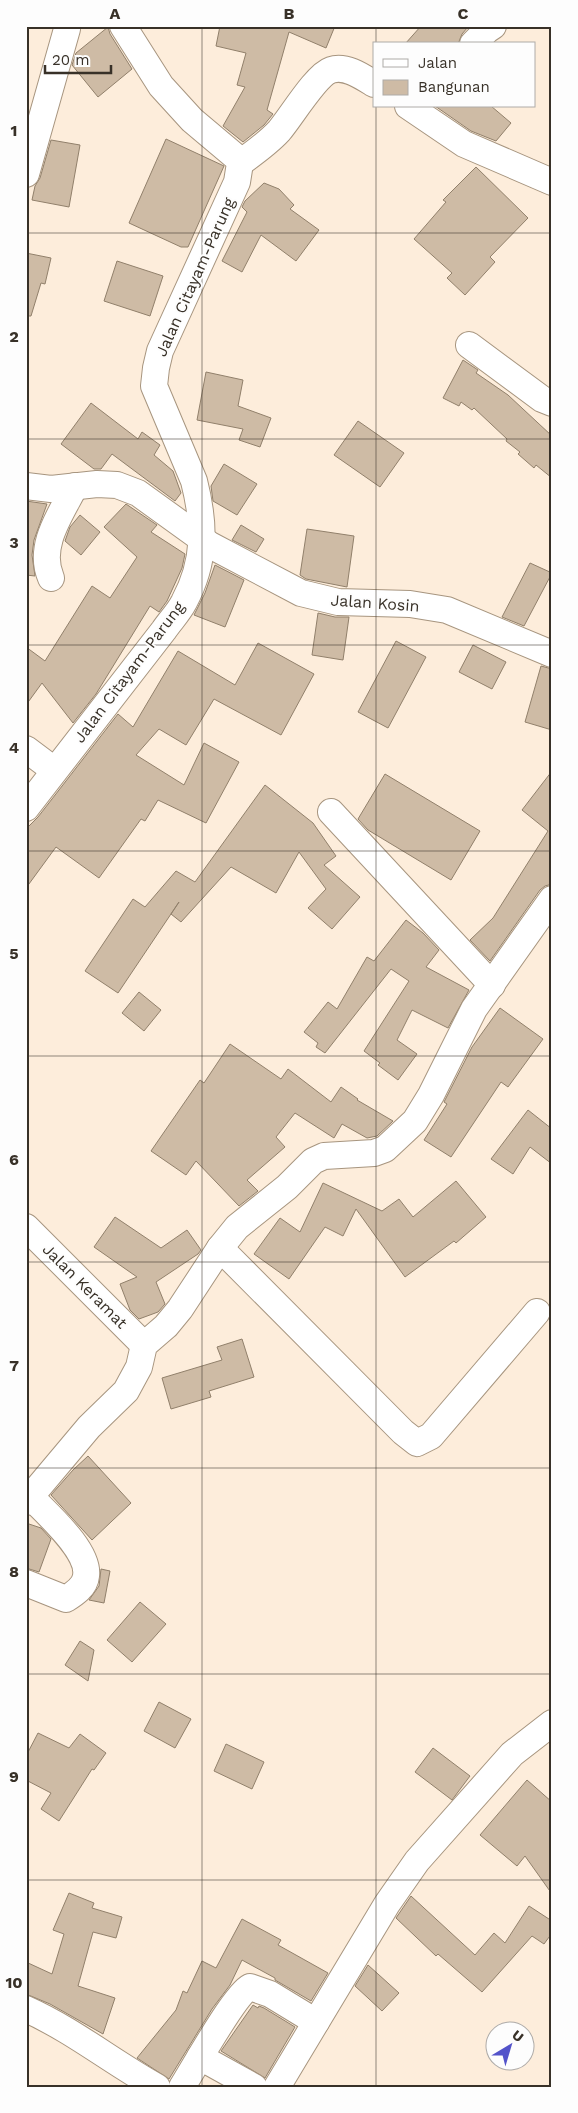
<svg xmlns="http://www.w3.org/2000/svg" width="578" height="2113" font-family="'Work Sans',sans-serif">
  <rect width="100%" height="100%" fill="#fdeddb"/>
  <g fill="#cebba5" stroke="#91806b">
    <path d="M220 26H335L326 48 289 32 267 110 273 114 264 125 243 142 223 126 245 87 237 85 246 53 216 46Z"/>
    <path d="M421 26H467L468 27 462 34 458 44H405Z"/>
    <path d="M108 27 110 34 132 69 98 97 72 65 76 53Z"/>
    <path d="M435 106H491L511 123 496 141 471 131Z"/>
    <path d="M166 139 224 166 188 247H181L129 223Z"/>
    <path d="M51 140 80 145 69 207 32 200 35 186 40 178Z"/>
    <path d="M476 167 528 218 490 257 495 262 465 295 447 278 452 273 414 239 446 202 443 200Z"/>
    <path d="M264 183 279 189 294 205 290 209 319 230 296 261 261 235 242 272 222 261 247 212 242 207 245 201Z"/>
    <path d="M26 253 51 258 45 284 41 283 31 316H26Z"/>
    <path d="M117 261 163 276 150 316 104 301Z"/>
    <path d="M463 360 478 370 476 373 508 395 552 436V478L536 465 534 468 518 454 520 452 506 441 507 439 474 408 472 410 461 402 459 406 443 398Z"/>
    <path d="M206 372 243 380 238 406 271 418 260 447 239 440 243 429 197 420Z"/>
    <path d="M91 403 138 439 142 432 160 445 154 455 173 471 181 493 175 501 112 454 101 469H94L61 444Z"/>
    <path d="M358 421 404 453 380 487 334 455Z"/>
    <path d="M224 464 257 484 237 515 213 501 211 486Z"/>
    <path d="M26 501 47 504 34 540 32 555 35 576 26 575Z"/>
    <path d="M126 504 157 525 151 532 185 554 182 568 167 601 159 612 150 606 96 694 73 723 42 683 26 705V647L45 661 92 586 110 598 137 557 104 527Z"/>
    <path d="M80 515 100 532 81 555 65 541 70 527Z"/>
    <path d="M241 525 264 539 256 552 232 540Z"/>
    <path d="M307 529 354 536 347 587 306 579 300 575Z"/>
    <path d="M530 563 552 573 524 626 502 617Z"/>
    <path d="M215 565 244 580 225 627 194 615 205 593Z"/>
    <path d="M318 613 335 617H349L343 660 312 655Z"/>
    <path d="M396 641 426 657 388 728 358 712Z"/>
    <path d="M258 643 314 674 281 735 214 699 186 745 159 729 136 755 184 785 204 743 239 762 206 823 158 800 145 821 141 819 99 878 56 847 26 888V829L38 817 118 714 133 727 178 651 235 685Z"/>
    <path d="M473 645 506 662 492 689 459 672Z"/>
    <path d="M541 666 552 669V730L525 722Z"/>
    <path d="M552 771V884L545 886 540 890 490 961 470 940 493 918 548 831 522 810Z"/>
    <path d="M385 774 480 831 451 880 368 830 358 819Z"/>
    <path d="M265 785 313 823 336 856 324 865 360 897 332 929 308 908 326 889 299 852 276 893 231 867 181 922 171 914 179 902 118 993 85 971 133 899 145 907 176 871 195 882Z"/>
    <path d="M406 920 423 933 439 950 426 967 469 990 448 1028 412 1010 397 1040 417 1054 398 1080 378 1065 380 1063 364 1051 409 981 391 969 325 1053 316 1047 318 1043 304 1032 328 1002 337 1009 367 957 374 961Z"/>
    <path d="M139 992 161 1010 144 1031 122 1013Z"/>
    <path d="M500 1008 543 1039 508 1087 501 1082 451 1157 424 1140 447 1104 444 1102 472 1047Z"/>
    <path d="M230 1044 281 1079 288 1069 331 1102 341 1087 358 1099 357 1100 393 1121 377 1136 367 1138 342 1124 334 1138 295 1113 276 1137 285 1147 247 1180 258 1191 239 1206 196 1161 186 1175 151 1151 200 1080 204 1083Z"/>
    <path d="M528 1110 552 1129V1164L530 1147 513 1174 491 1159Z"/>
    <path d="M456 1181 486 1217 456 1243 454 1241 405 1277 356 1209 343 1236 325 1227 289 1279 254 1254 280 1218 300 1232 323 1183 382 1211 399 1199 413 1217Z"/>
    <path d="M115 1217 161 1248 187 1230 201 1250 198 1254 156 1282 165 1304 158 1312 139 1319 130 1310 120 1284 137 1277 94 1247Z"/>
    <path d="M242 1339 254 1377 209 1391 211 1397 171 1409 162 1378 222 1360 217 1347Z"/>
    <path d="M88 1456 131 1503 92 1540 51 1495 73 1470Z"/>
    <path d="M26 1523 41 1528 51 1539 39 1572 26 1568Z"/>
    <path d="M101 1569 110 1571 104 1603 89 1600 99 1586Z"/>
    <path d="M140 1602 166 1624 132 1662 107 1640Z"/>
    <path d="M80 1641 94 1650 88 1681 65 1665Z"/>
    <path d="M159 1702 191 1719 175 1748 144 1731Z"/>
    <path d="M38 1733 69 1748 80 1734 106 1753 94 1770 92 1769 59 1821 41 1809 51 1793 26 1780V1756Z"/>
    <path d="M226 1744 264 1762 252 1789 214 1771Z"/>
    <path d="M433 1748 470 1776 452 1800 415 1772Z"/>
    <path d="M527 1780 552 1802V1894L525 1856 517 1866 480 1835Z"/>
    <path d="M69 1893 94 1903 92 1908 122 1917 116 1938 93 1932 78 1986 115 1998 103 2034 50 2004 26 1994V1962L52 1974 64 1934 53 1930Z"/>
    <path d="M411 1896 475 1955 494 1933 505 1943 529 1906 552 1921V1933L544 1944 532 1936 482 1992 438 1954 436 1956 396 1918Z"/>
    <path d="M242 1919 281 1940 278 1945 328 1973 311 2001 275 1980V1978L242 1960 230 1985 212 2009 169 2079 137 2058 176 2010 183 1991 187 1993 202 1961 216 1968Z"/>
    <path d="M368 1965 399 1993 382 2011 355 1986Z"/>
    <path d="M253 2005 258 2008 259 2006 264 2008 295 2027 265 2078 221 2051Z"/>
  </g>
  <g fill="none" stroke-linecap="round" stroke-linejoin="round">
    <defs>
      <g id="street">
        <path d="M473 44 487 30 493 26"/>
        <path d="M408 106 464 144 552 182"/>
        <path d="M240 163C254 153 268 143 279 131 291 117 316 75 331 70 346 65 363 77 374 84"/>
        <path d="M26 174 67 29"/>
        <path d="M469 345 542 399 552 403"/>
        <path d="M26 486 51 489 97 484 117 485 138 493 210 545 301 593 338 602 410 604 447 610 552 654"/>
        <path d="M51 578C37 546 61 514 75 486"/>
        <path d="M26 749 54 770"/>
        <path d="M26 808 164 630C170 621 179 612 184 602 206 561 205 524 194 481L154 386 156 368 160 351 237 182 240 163 236 157 192 120 161 86 123 26"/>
        <path d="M331 812 492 985"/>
        <path d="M26 1227 144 1345"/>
        <path d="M220 1248 403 1432 417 1443 431 1436 537 1312"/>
        <path d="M26 1502 89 1427 126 1391 139 1367 144 1345 166 1326 180 1309 220 1248 237 1227 287 1187 313 1161 324 1156 374 1153 385 1149 415 1121 431 1095 474 1009 552 899"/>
        <path d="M26 1583 66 1599C74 1594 85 1587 86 1576 90 1551 47 1514 31 1497"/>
        <path d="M26 2009C73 2030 112 2062 157 2087"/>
        <path d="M200 2057 254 2087"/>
        <path d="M182 2087C194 2068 235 1994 250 1987L270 1994 316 2022"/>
        <path d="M277 2087 387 1904 417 1861 512 1754 552 1723"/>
      </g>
    </defs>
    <use href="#street" stroke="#a7957f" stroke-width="28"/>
    <use href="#street" stroke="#fff" stroke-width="26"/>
  </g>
  <path fill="none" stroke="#383128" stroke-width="1" stroke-opacity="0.55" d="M202 26V2087M376 26V44M376 106V2087M26 233H552M26 439H552M26 645H552M26 851H552M26 1056H552M26 1262H552M26 1468H552M26 1674H552M26 1880H552"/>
  <g text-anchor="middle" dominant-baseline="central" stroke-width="4" stroke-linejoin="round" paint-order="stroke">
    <g font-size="16" fill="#383128" stroke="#fdfdfd">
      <text transform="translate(195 277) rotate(-66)">Jalan Citayam-Parung</text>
      <text transform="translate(375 603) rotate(4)">Jalan Kosin</text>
      <text transform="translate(129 672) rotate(-53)">Jalan Citayam-Parung</text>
      <text transform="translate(85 1286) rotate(45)">Jalan Keramat</text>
    </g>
  </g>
  <rect width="578" height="2113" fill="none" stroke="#fdfdfd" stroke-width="55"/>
  <rect x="373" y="42" width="162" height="65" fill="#fdfdfd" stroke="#aeaba8"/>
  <rect x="383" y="59" width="25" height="8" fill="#ffffff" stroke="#aeaba8"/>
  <text x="418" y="68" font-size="15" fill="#383128">Jalan</text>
  <rect x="383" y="80" width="25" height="15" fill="#cebba5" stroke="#aeaba8"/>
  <text x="418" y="92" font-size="15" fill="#383128">Bangunan</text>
  <g transform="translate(510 2046) rotate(38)"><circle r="24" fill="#fdfdfd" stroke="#aeaba8"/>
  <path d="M0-4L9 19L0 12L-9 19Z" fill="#5353ca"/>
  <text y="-8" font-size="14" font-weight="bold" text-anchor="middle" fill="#383128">U</text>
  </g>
  <path d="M45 65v8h66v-8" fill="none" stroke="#383128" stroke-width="2.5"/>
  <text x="52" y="65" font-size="15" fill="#383128" stroke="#fdfdfd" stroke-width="4" paint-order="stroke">20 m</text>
  <rect x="28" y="28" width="522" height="2058" fill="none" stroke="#383128" stroke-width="2"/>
  <g font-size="16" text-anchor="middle" font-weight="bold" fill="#383128">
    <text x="115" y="19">A</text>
    <text x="289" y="19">B</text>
    <text x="463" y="19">C</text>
    <text x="14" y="136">1</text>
    <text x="14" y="342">2</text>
    <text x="14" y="548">3</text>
    <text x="14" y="753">4</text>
    <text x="14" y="959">5</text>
    <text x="14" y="1165">6</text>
    <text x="14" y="1371">7</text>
    <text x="14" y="1577">8</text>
    <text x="14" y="1782">9</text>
    <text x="14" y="1988">10</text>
  </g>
</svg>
